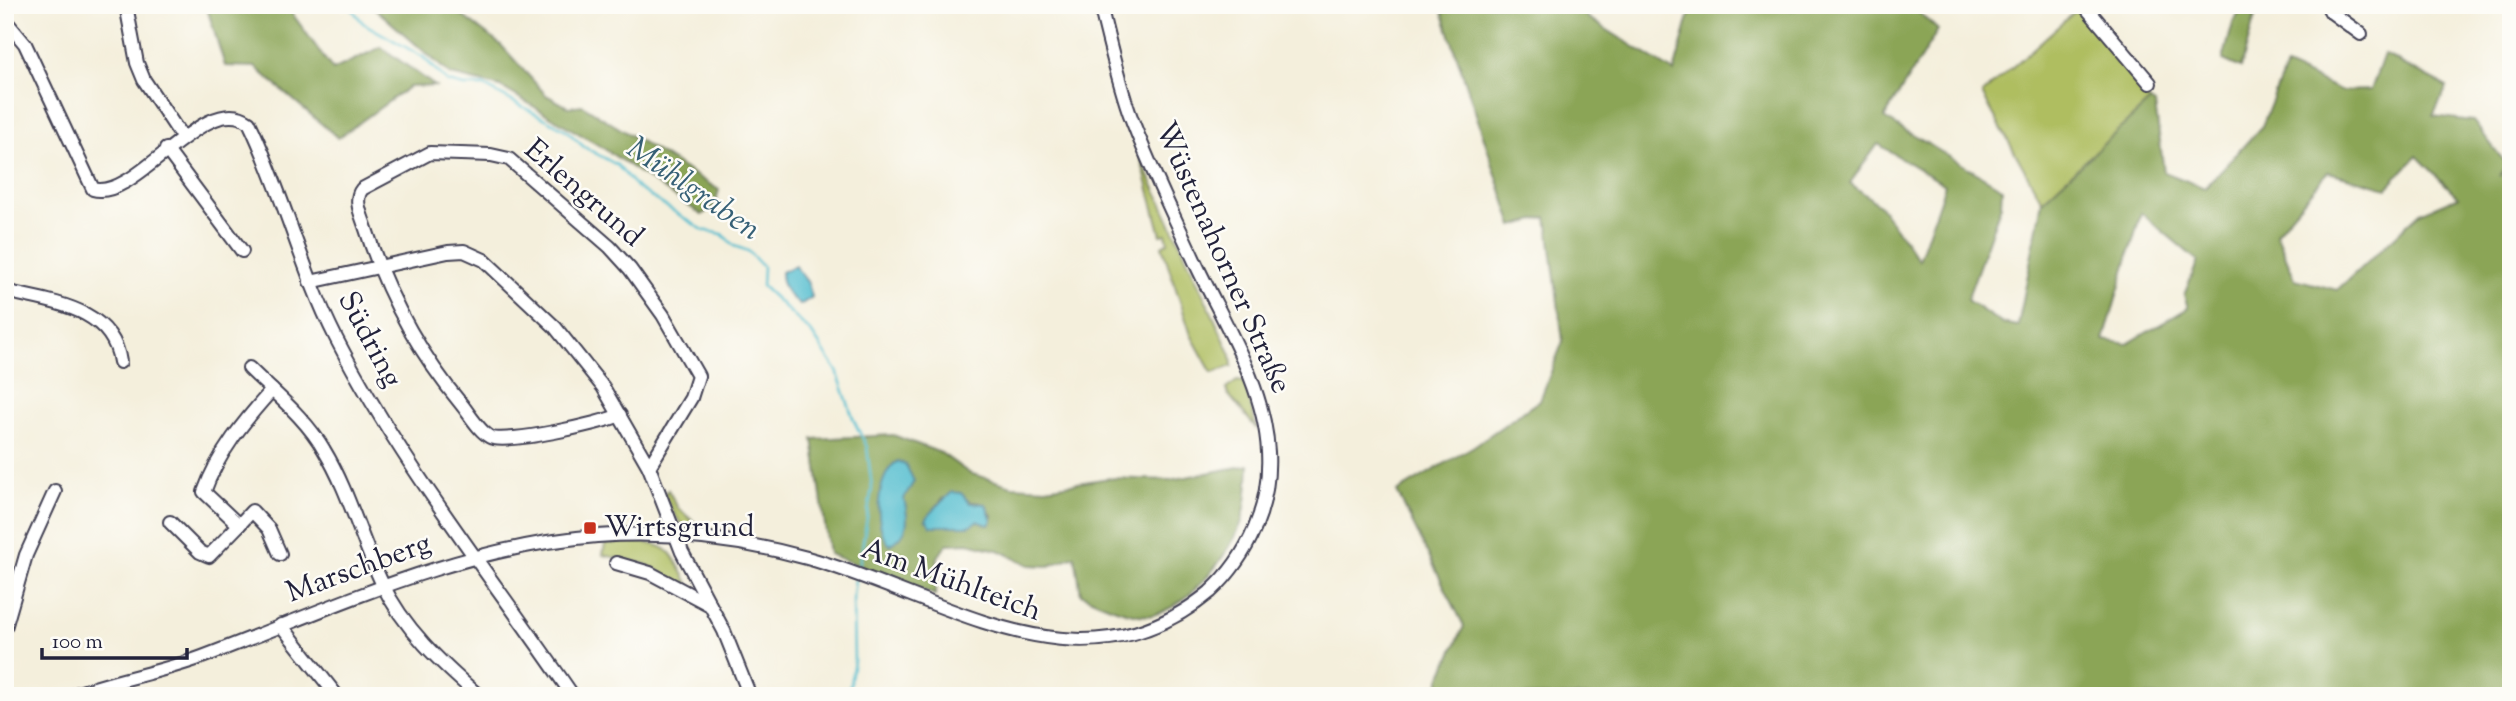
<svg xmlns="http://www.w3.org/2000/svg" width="2516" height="701" font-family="'Sorts Mill Goudy',serif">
  <rect width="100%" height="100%" fill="#fdfcf7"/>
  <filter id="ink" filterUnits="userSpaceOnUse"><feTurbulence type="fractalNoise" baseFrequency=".0143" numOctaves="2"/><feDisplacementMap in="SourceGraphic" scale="14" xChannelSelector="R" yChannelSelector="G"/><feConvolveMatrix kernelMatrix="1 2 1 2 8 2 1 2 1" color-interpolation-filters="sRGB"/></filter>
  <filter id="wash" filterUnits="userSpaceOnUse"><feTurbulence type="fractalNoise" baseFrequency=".00686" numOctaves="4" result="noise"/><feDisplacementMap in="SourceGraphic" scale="28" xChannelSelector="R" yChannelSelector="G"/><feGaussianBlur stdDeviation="1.57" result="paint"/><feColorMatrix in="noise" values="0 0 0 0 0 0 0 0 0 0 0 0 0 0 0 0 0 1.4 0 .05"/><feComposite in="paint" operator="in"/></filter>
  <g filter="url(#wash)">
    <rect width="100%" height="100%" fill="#f4efdc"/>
    <g fill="#afbe60" stroke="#68704e" stroke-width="2">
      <path d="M2080 7 2150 101 2042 201 1982 94Z"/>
      <path d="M1140 156 1231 355 1232 366 1212 373 1191 335 1162 246 1168 242 1166 234 1161 235Z"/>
      <path d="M1237 381 1244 382 1257 429 1228 394 1226 389Z"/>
      <path d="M668 490 678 508 702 529C677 529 674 514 664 494Z"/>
      <path d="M634 542C675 544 671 555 691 588L645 564 603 555 605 544Z"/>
    </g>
    <g fill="#8ba556" stroke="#566448" stroke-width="2" fill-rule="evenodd">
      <path d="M206 5H286L333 70 381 47 435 86 409 87 338 138 255 67 225 66Z"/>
      <path d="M371 5H448L501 45 546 95 568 107 582 105 719 190 715 205 702 215 603 148 501 87 451 75Z"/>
      <path d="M1440 5H1581L1587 17 1674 72 1692 5H1771L1793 10 1806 5H1911L1938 30 1884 118 2002 188 2001 205 1967 300 2001 323 2018 326 2042 201 2150 101 2155 104 2164 172 2205 188 2262 126 2286 66 2342 91 2371 90 2384 54 2447 87 2433 116 2473 121 2507 165 2499 177 2511 166V696H1439L1440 679 1464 626 1397 492 1474 446 1540 400 1563 341 1547 217 1513 226ZM1878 144 1945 185 1919 260 1879 205 1850 183ZM2417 156 2458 197 2420 213 2337 290 2295 279 2276 233 2328 172 2387 188ZM2141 213 2198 261 2184 295 2188 308 2127 344 2104 340Z"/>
      <path d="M2244 5H2258L2241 68 2223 60 2233 23Z"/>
      <path d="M893 435 941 453 969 473 1012 486 1046 488 1109 478 1170 480 1249 465C1248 484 1247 506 1241 524 1227 558 1190 605 1153 615 1135 619 1097 602 1081 594L1075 556 1049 566 1029 565 1001 551 968 543 947 544 938 557 935 595 829 554 813 439ZM943 498 981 503 992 515V521L989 525 977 521 926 520Z"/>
    </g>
    <g fill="#53bdcf" stroke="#3a7085" stroke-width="2">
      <path d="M795 266 808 283 812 297 800 305C788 296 781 287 781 272Z"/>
      <path d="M898 461 906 465 914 481 904 499C909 519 910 534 890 545 872 528 876 473 898 461Z"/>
      <path d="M952 492 961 493 970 503 986 504 992 521 989 525 977 521 969 526H931L926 520 930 513Z"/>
    </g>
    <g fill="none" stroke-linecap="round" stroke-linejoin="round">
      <g stroke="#53bdcf" stroke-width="2.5">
        <path d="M349 5 363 23 423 57 448 82 464 86H484L566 130 584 147 617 165 637 188 703 230 722 234 734 246 748 251 763 267 762 286 811 332 837 371 854 421 867 447 872 488 859 566"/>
        <path d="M848 696 854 661 853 596 855 580"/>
      </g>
    </g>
  </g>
  <g filter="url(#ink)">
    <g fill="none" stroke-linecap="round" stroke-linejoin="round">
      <defs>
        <g id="minor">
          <path d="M126 5 137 63 144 80 182 137"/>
          <path d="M2084 5 2150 83"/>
          <path d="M2327 5 2331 12 2361 34"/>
          <path d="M5 20 25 44 93 189C136 202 205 89 249 122 283 192 301 269 336 338 402 466 492 577 573 696"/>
          <path d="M166 149 242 251"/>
          <path d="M310 282 448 252 464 251 484 260 555 327 603 387 649 467 682 552 724 631 750 696"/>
          <path d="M5 291C48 302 112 306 120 362"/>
          <path d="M249 368C275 394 306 418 324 450 349 491 361 540 382 583 403 628 442 664 479 696"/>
          <path d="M620 415C603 423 505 445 490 437 479 431 470 415 462 405 418 352 387 295 366 229 362 216 353 200 362 189L430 153 491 155 509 159 610 247 630 269 663 315 698 376 691 398 649 467"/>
          <path d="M170 522 200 552 209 556 239 525 204 492C218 453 244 421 272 390"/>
          <path d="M239 525 252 511 269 529 280 554"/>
          <path d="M616 563 650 573 710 605"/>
          <path d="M281 625 337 696"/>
          <path d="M5 628 26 555 55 491"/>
          <path d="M70 696C113 680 159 673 202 657 332 608 457 547 597 536 668 531 738 539 807 558 943 595 1079 701 1210 592 1249 556 1271 505 1268 452 1265 386 1223 322 1196 264 1173 214 1148 164 1129 112 1117 77 1109 41 1100 5"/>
        </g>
      </defs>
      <use href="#minor" stroke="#424153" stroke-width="16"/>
      <use href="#minor" stroke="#fff" stroke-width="12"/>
    </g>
  </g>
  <rect fill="#c8321e" stroke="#fdfcf7" stroke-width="2.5" x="583" y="521" width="14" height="14" rx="3.5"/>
  <g text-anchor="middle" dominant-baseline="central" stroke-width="5" stroke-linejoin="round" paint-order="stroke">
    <g font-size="30" fill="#22223b" stroke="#fdfcf7">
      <text transform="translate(583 194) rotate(41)">Erlengrund</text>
      <text transform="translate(1222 258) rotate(66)">Wüstenahorner Straße</text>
      <text transform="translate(369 340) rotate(62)">Südring</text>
      <text transform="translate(359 569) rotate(-20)">Marschberg</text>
      <text transform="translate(951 581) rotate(20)">Am Mühlteich</text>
    </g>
    <g font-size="30" fill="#22223b" stroke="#fdfcf7" text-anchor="start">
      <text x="604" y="528">Wirtsgrund</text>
    </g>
    <g font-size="32" font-style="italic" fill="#366076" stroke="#fdfcf7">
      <text transform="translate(693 190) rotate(35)">Mühlgraben</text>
    </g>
  </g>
  <rect width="2516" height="701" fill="none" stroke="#fdfcf7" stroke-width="28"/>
  <path d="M42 648v10h145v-10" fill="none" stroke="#22223b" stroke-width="3.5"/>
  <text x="52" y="648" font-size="21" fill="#22223b" stroke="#fdfcf7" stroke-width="5" paint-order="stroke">100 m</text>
</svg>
